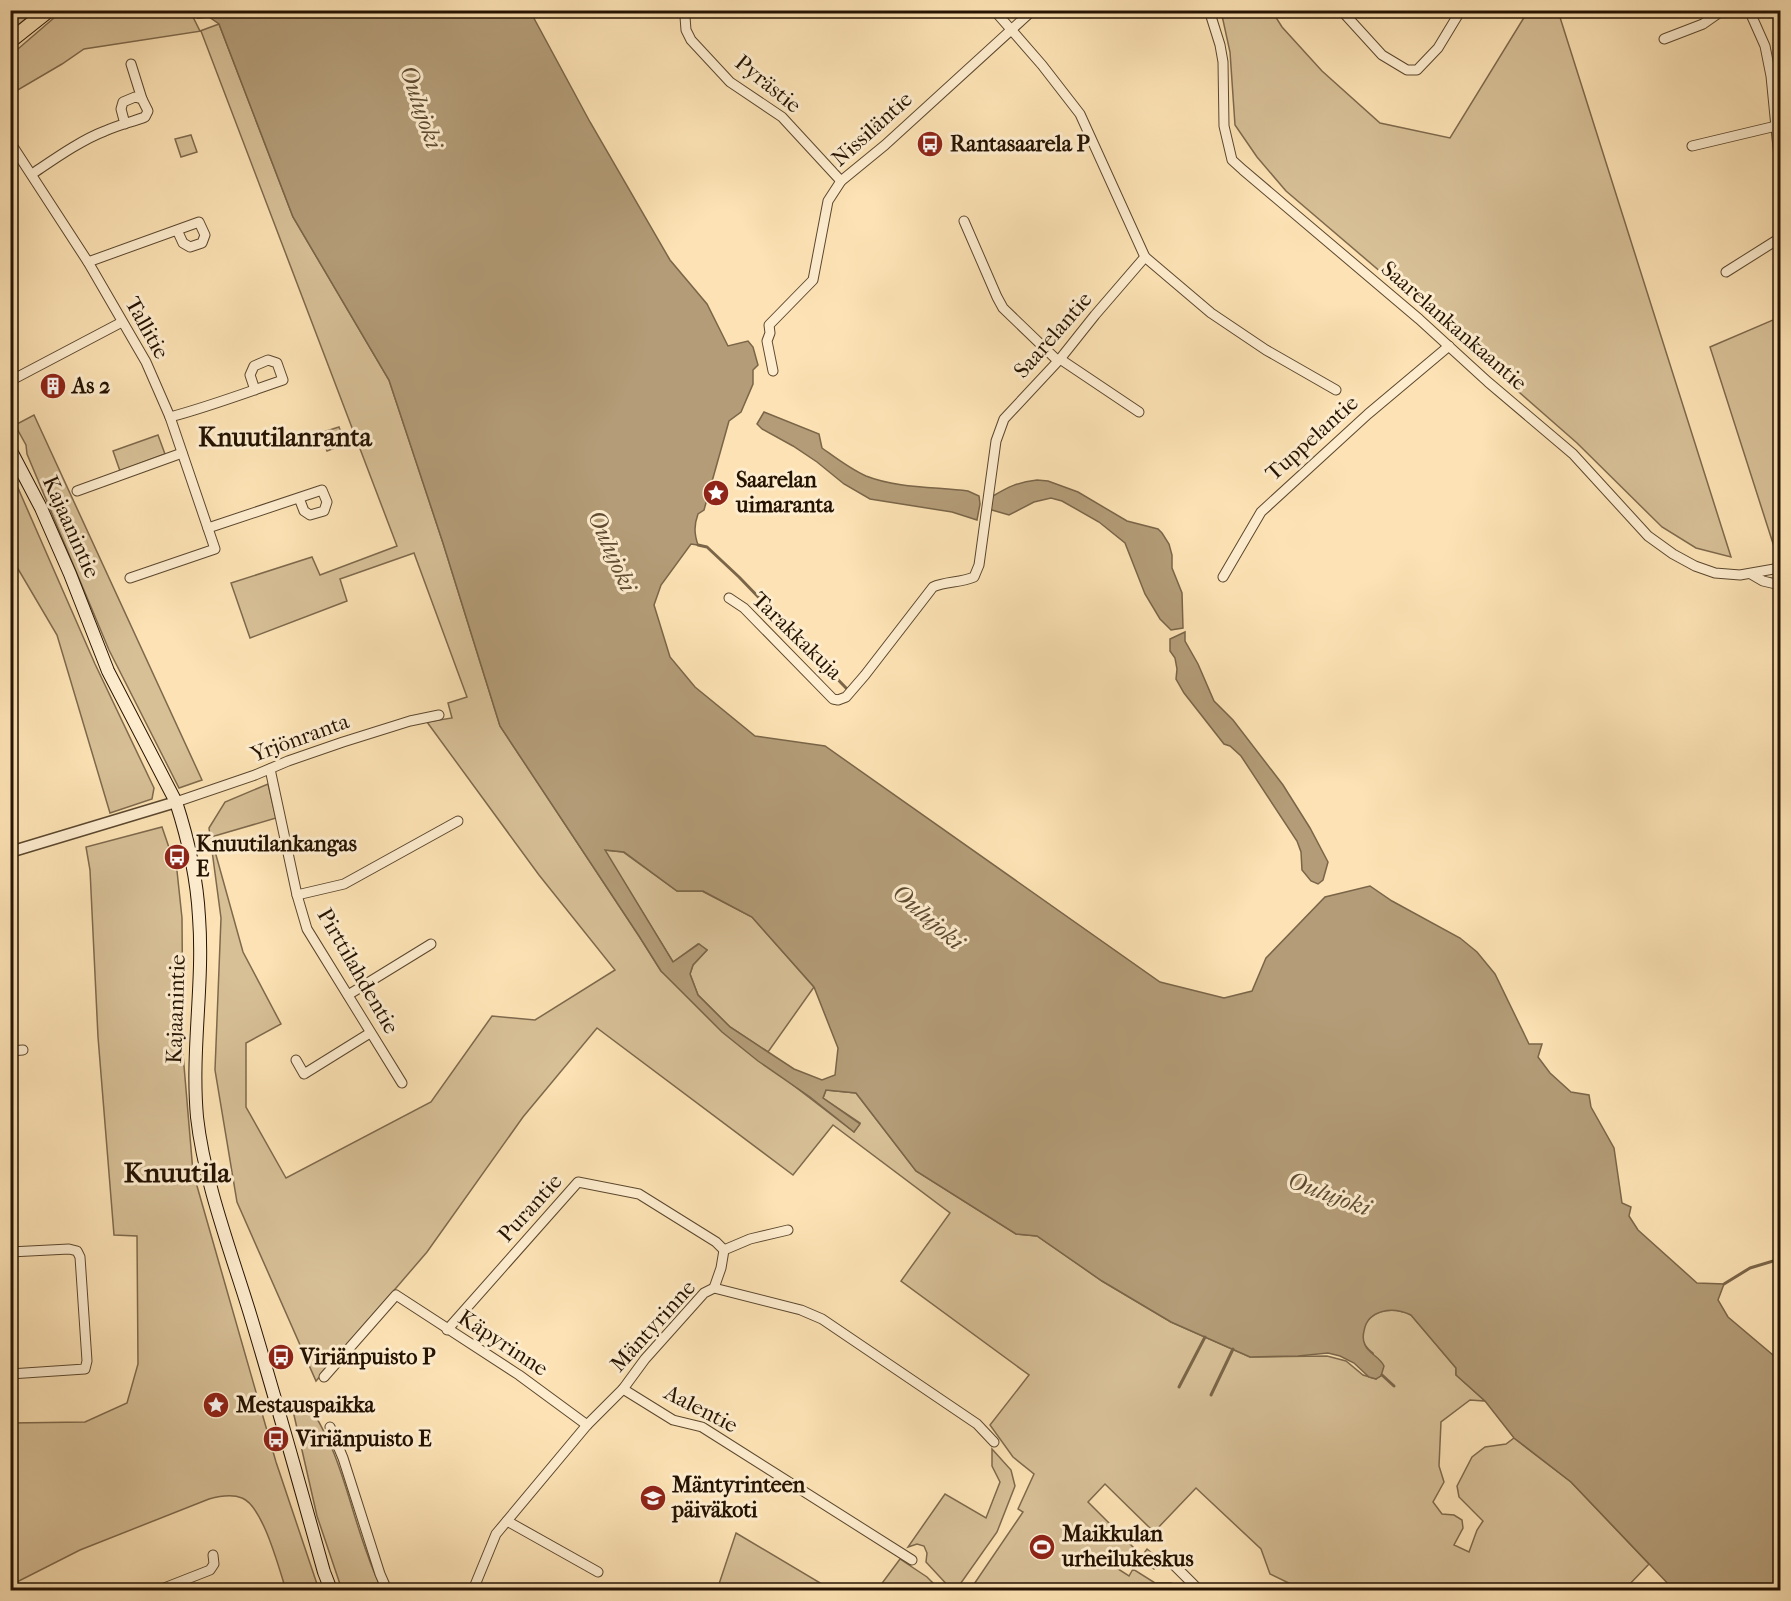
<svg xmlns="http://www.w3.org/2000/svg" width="1791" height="1601" font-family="'IM FELL French Canon',serif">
  <rect width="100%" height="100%" fill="#fce2b4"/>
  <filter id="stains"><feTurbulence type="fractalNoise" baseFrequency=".00333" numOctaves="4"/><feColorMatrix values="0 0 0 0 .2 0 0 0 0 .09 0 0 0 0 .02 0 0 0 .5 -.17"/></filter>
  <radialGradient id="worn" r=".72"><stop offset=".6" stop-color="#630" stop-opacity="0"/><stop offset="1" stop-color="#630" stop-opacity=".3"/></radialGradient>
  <g fill="#d7bf96" stroke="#7e694c" stroke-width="1.5">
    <path d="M11 10H35V11L11 31Z"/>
    <path d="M62 11H190L200 31 219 24 293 217 389 380 443 543 500 726 639 936 661 971 785 1079 854 1132 860 1123 823 1098 826 1090 856 1093 916 1171 1016 1234 1037 1236 1102 1281 1171 1322 1250 1357 1327 1356 1346 1361 1363 1375 1376 1379 1373 1353C1346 1335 1374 1297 1411 1315L1456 1368V1375L1485 1401 1470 1400 1441 1422 1439 1466 1444 1482 1433 1502 1442 1514 1454 1515 1462 1520 1463 1528 1454 1545 1469 1552 1477 1530 1483 1521 1459 1497 1457 1486 1472 1457 1485 1447 1506 1444 1514 1438 1571 1482 1649 1564 1624 1590H1301V1589L1270 1574 1261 1549 1196 1488 1154 1532 1105 1484 1088 1502 1136 1550 1126 1561 1115 1567 1129 1576 1133 1569 1155 1583H1171L1181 1590H970L1023 1512 1018 1509 1034 1474 1013 1457 990 1425 1029 1375 901 1281 950 1213 833 1125 793 1175 597 1028 523 1117 427 1252 316 1381 237 1202 215 1070 221 918 209 828 225 802 268 784 276 818 211 837 243 952 281 1024 246 1043V1107L286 1178 431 1102 492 1016 535 1020 615 970 539 875 427 722 452 718 448 703 467 697 414 553 340 579 347 601 250 638 231 583 312 557 320 575 397 546 201 31 84 49 62 64 11 94V55Z"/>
    <path d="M1221 11H1272L1282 27 1322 71 1380 123 1450 138 1528 11H1558L1731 557 1696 548 1662 527 1577 443 1437 320 1286 191 1257 157 1235 125 1230 52Z"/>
    <path d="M191 135 197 152 181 157 175 139Z"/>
    <path d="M1780 317V556H1777L1710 347Z"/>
    <path d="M34 415 202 780 179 788 109 650 27 454 26 445 15 425Z"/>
    <path d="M339 427 345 444 327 451 320 433Z"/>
    <path d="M158 435 165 454 120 471 113 451Z"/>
    <path d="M11 472 95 664 154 788 152 799 110 813 57 635 11 557Z"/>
    <path d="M162 827 177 871 182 918 183 1054 193 1172 276 1462 319 1590H286C279 1569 263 1506 242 1498 232 1494 220 1496 209 1499L80 1550 11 1585V1423L85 1422 127 1403 138 1364 137 1236 114 1235 98 1037 90 870 86 847Z"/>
    <path d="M604 850 623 852 677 891H702L752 917 814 987 768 1052 730 1027 698 995 690 974 693 965 707 950 698 944 673 962Z"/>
    <path d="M304 1399C341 1449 347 1500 368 1556 372 1568 377 1579 382 1590H342L317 1516 291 1402Z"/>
    <path d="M992 1449 1011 1470 1015 1486 997 1532 956 1590H952L926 1562 927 1553 924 1546 917 1544 908 1547 945 1494 986 1518 1000 1482 992 1466Z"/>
    <path d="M736 1533 832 1590H717Z"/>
    <path d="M1147 1549 1160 1560 1154 1569 1139 1560Z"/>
    <path d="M900 1559 927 1577 940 1590H877Z"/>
  </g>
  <g fill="#b39c77" stroke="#7a6548" stroke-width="1.5" fill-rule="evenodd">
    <path d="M204 10 530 11 590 122 670 260 707 304 728 346 748 341 753 347 758 365 753 370V384L741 412 729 421 704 510 698 514C694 525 694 533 698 545L691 544 661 585 654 605 670 657 695 687 755 736 825 746 1160 982 1224 998 1252 991 1266 958 1325 897 1370 886 1392 901 1460 938 1477 952 1495 974 1529 1044H1542L1538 1057 1550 1073 1571 1092 1589 1095 1591 1107 1614 1148 1622 1203 1631 1207 1629 1216 1638 1230 1697 1283 1724 1284 1718 1300 1728 1317 1780 1361V1590H1674L1571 1482 1514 1438 1485 1401 1456 1375V1368L1411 1315C1394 1307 1368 1308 1364 1331 1363 1335 1363 1341 1365 1345 1369 1354 1380 1357 1384 1366L1381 1376 1376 1379 1369 1377 1354 1363 1340 1356 1328 1353 1298 1356 1250 1357 1171 1322 1102 1281 1037 1236 1016 1234 916 1171 856 1093 826 1090 823 1098 860 1124 854 1132 810 1097 758 1061 722 1032 661 971 639 936 500 726 443 543 389 380 293 217 219 24 209 17 198 18ZM605 850 624 852 677 891H703L752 917 814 987 838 1048 835 1075 822 1080 794 1069 730 1027 698 995 690 974 693 965 707 950 699 944 673 962Z"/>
    <path d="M764 412 819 434 822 448C836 458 850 469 866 476 896 488 936 487 968 491L979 496 980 504 977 520 952 512 870 499 844 484 817 462 793 446 762 429 757 424Z"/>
    <path d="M1037 480 1048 481 1078 492 1127 521 1158 529 1162 533 1169 544 1172 555V568L1182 593 1183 628 1171 630 1160 619 1145 594 1125 543 1099 522 1062 501 1051 498 1034 502 1009 515 992 510 989 507 993 496C1008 487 1018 482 1037 480Z"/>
    <path d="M1185 632V641L1198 664 1214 701 1233 720 1283 785 1310 828 1328 862 1323 880 1318 884 1311 881 1302 870 1301 852 1297 841 1241 756 1230 746 1224 744 1184 693 1176 679 1177 669 1175 658 1170 651V639Z"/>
  </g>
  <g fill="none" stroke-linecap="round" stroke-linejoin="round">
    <g stroke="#7a6548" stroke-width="3">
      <path d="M698 545 707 547 739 577 847 689"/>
      <path d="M1724 1284 1750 1268 1780 1259"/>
      <path d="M1382 1375 1394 1386"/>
      <path d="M1179 1387 1205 1337"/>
      <path d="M1211 1395 1233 1349"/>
    </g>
    <defs>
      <g id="minor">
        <path d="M687 10 685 17 686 30 691 40 730 82 782 117 841 181"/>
        <path d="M994 10 1042 65 1080 114 1145 257 1211 313 1266 350 1336 390"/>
        <path d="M1209 10 1220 45 1223 62 1224 126 1232 160 1243 170 1419 319 1488 382 1573 454 1648 536 1673 554 1695 566 1715 573 1740 575 1780 568"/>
        <path d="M1341 10 1382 55 1407 70H1417L1438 48 1461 10"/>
        <path d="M1749 10 1765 46 1771 76 1780 168"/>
        <path d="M1664 39 1703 24 1723 10"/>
        <path d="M131 64 142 99"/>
        <path d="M10 142 88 262 146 362 170 417 215 549 130 578"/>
        <path d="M1692 146 1776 126H1780"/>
        <path d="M32 174C53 160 81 140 105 131 118 125 132 122 145 117L148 111 142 99 135 97 123 102 121 109 125 124"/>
        <path d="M964 221 997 297 1003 308 1057 360"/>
        <path d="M88 262 199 222 205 235 202 243 190 247 183 243 177 230"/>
        <path d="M1726 272 1780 238"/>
        <path d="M1060 359 1139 412"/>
        <path d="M773 371 767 341 770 333 769 325 813 280 828 201 841 181 885 145 1033 10"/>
        <path d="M10 381 122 322"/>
        <path d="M170 417C208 407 245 393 283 380L277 363 268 360 254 366 250 375 255 390"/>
        <path d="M77 491 182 453"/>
        <path d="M208 528 322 490 327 502 324 511 310 515 304 511 299 498"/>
        <path d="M1751 574 1763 581 1780 585"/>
        <path d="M1223 577 1261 512 1368 414 1449 346"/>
        <path d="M729 598 744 608 833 699 838 700 846 697 865 675 933 587C946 581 960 583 974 577L979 565 996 441 1004 419 1060 359 1095 315 1145 257"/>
        <path d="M270 769 297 895 307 929 402 1083"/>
        <path d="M176 802 255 775 288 761 343 742 410 721 439 715"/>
        <path d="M297 895 344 884 458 821"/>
        <path d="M348 995 431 944"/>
        <path d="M10 1051 23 1050"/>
        <path d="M296 1060 304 1074 370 1033"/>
        <path d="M724 1250 750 1239 788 1230"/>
        <path d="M10 1252 69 1249 77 1251 80 1257 87 1361 85 1369 10 1374"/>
        <path d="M447 1330 578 1182 639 1194 716 1242 724 1250 721 1268 714 1288"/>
        <path d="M324 1377 396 1295 519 1375 587 1425"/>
        <path d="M623 1389 673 1420 702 1427 912 1560"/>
        <path d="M330 1427 343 1458 380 1574 387 1590"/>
        <path d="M507 1521 598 1572"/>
        <path d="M1172 1563 1199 1590"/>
        <path d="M159 1590 210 1570 214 1564 213 1555"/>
        <path d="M473 1590 496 1534 587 1425 623 1389 645 1359 704 1293 714 1288 801 1310 822 1319 977 1424 994 1442"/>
      </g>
      <path id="tertiary" d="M10 852 176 802"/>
      <path id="secondary" d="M10 449 41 508 70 574 108 671 176 802C188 839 197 878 199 917 204 984 191 1050 197 1117 204 1181 231 1252 250 1314 276 1400 300 1486 324 1572L331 1590"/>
      <path id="primary" d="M10 41 49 10"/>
    </defs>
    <use href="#minor" stroke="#5b472e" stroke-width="11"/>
    <use href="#tertiary" stroke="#5b472e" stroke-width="13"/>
    <use href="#secondary" stroke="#251302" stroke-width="14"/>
    <use href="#primary" stroke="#251302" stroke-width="16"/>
    <use href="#minor" stroke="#fdecce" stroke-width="9"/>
    <use href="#tertiary" stroke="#fdecce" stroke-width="10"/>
    <use href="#secondary" stroke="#fdecce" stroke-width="12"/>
    <use href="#primary" stroke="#fce2b4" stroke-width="14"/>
  </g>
  <defs>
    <symbol id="bus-disc" viewBox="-11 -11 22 22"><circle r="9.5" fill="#8f2418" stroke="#fdecce"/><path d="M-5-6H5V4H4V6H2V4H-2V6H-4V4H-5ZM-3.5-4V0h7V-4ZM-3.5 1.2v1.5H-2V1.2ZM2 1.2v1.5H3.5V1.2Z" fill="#fff"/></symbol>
    <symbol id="building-disc" viewBox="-11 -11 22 22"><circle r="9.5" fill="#8f2418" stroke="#fdecce"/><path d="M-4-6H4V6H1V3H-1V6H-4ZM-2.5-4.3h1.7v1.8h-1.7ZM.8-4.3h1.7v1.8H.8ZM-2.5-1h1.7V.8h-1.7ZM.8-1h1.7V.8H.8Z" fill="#fff"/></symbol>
    <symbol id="sight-disc" viewBox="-11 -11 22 22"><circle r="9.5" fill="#8f2418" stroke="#fdecce"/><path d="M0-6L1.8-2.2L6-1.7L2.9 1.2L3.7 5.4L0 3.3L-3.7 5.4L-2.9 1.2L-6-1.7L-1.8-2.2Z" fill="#fff"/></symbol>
    <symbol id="school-disc" viewBox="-11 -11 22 22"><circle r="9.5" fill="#8f2418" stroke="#fdecce"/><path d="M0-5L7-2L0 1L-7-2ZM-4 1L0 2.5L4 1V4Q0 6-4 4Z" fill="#fff"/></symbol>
    <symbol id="stadium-disc" viewBox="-11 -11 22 22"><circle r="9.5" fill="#8f2418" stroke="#fdecce"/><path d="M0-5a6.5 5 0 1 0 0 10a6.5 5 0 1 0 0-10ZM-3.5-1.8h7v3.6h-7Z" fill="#fff"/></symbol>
  </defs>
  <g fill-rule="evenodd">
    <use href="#bus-disc" x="915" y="129" width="30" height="30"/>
    <use href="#building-disc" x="38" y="371" width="30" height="30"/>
    <use href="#sight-disc" x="701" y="478" width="30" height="30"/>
    <use href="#bus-disc" x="162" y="842" width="30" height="30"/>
    <use href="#bus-disc" x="266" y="1342" width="30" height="30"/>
    <use href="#sight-disc" x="201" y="1390" width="30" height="30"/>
    <use href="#bus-disc" x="261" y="1424" width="30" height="30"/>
    <use href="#school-disc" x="638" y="1483" width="30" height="30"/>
    <use href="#stadium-disc" x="1027" y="1532" width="30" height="30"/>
  </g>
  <g text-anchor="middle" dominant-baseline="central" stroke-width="6" stroke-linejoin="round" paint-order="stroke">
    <g font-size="22" fill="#251302" stroke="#fdecce">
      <text transform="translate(768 84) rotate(39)">Pyrästie</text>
      <text transform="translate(872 129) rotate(-42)">Nissiläntie</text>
      <text transform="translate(1454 326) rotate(41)">Saarelankankaantie</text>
      <text transform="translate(147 328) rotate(61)">Tallitie</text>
      <text transform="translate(1053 335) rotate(-49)">Saarelantie</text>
      <text transform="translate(1312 438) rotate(-42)">Tuppelantie</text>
      <text transform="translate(71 527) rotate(66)">Kajaanintie</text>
      <text transform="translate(797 636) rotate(44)">Tarakkakuja</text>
      <text transform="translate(300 738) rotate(-20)">Yrjönranta</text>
      <text transform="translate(358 971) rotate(60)">Pirttilahdentie</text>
      <text transform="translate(176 1009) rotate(-88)">Kajaanintie</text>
      <text transform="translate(530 1208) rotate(-48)">Purantie</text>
      <text transform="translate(653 1326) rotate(-48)">Mäntyrinne</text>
      <text transform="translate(503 1343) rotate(33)">Käpyrinne</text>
      <text transform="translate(701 1409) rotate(27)">Aalentie</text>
    </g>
    <g font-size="22" font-weight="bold" fill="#251302" stroke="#fdecce" text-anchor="start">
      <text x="950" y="144">Rantasaarela P</text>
      <text x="72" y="386">As 2</text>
      <text x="736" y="480">Saarelan<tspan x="736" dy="25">uimaranta</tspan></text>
      <text x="196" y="844">Knuutilankangas<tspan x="196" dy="25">E</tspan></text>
      <text x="300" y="1357">Viriänpuisto P</text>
      <text x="236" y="1405">Mestauspaikka</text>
      <text x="296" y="1439">Viriänpuisto E</text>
      <text x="672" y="1485">Mäntyrinteen<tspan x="672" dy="25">päiväkoti</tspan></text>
      <text x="1062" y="1534">Maikkulan<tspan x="1062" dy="25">urheilukeskus</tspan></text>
    </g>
    <g font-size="24" font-style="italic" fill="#5e4a31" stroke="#fdecce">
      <text transform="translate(421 107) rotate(71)">Oulujoki</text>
      <text transform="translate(612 551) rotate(66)">Oulujoki</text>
      <text transform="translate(928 917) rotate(41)">Oulujoki</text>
      <text transform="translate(1329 1194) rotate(20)">Oulujoki</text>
    </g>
    <g font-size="26" font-weight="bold" fill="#251302" stroke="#fdecce">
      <text x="285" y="437">Knuutilanranta</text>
    </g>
    <g font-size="28" font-weight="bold" fill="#251302" stroke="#fdecce">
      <text x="177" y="1172">Knuutila</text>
    </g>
  </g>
  <rect width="1791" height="1601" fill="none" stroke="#fce2b4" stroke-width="36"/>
  <rect x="12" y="12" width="1767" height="1577" fill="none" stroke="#251302" stroke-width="3"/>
  <rect x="18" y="18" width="1755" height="1565" fill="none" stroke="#251302" stroke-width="1.5"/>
  <rect width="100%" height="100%" filter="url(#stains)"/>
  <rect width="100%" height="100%" fill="url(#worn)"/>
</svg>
